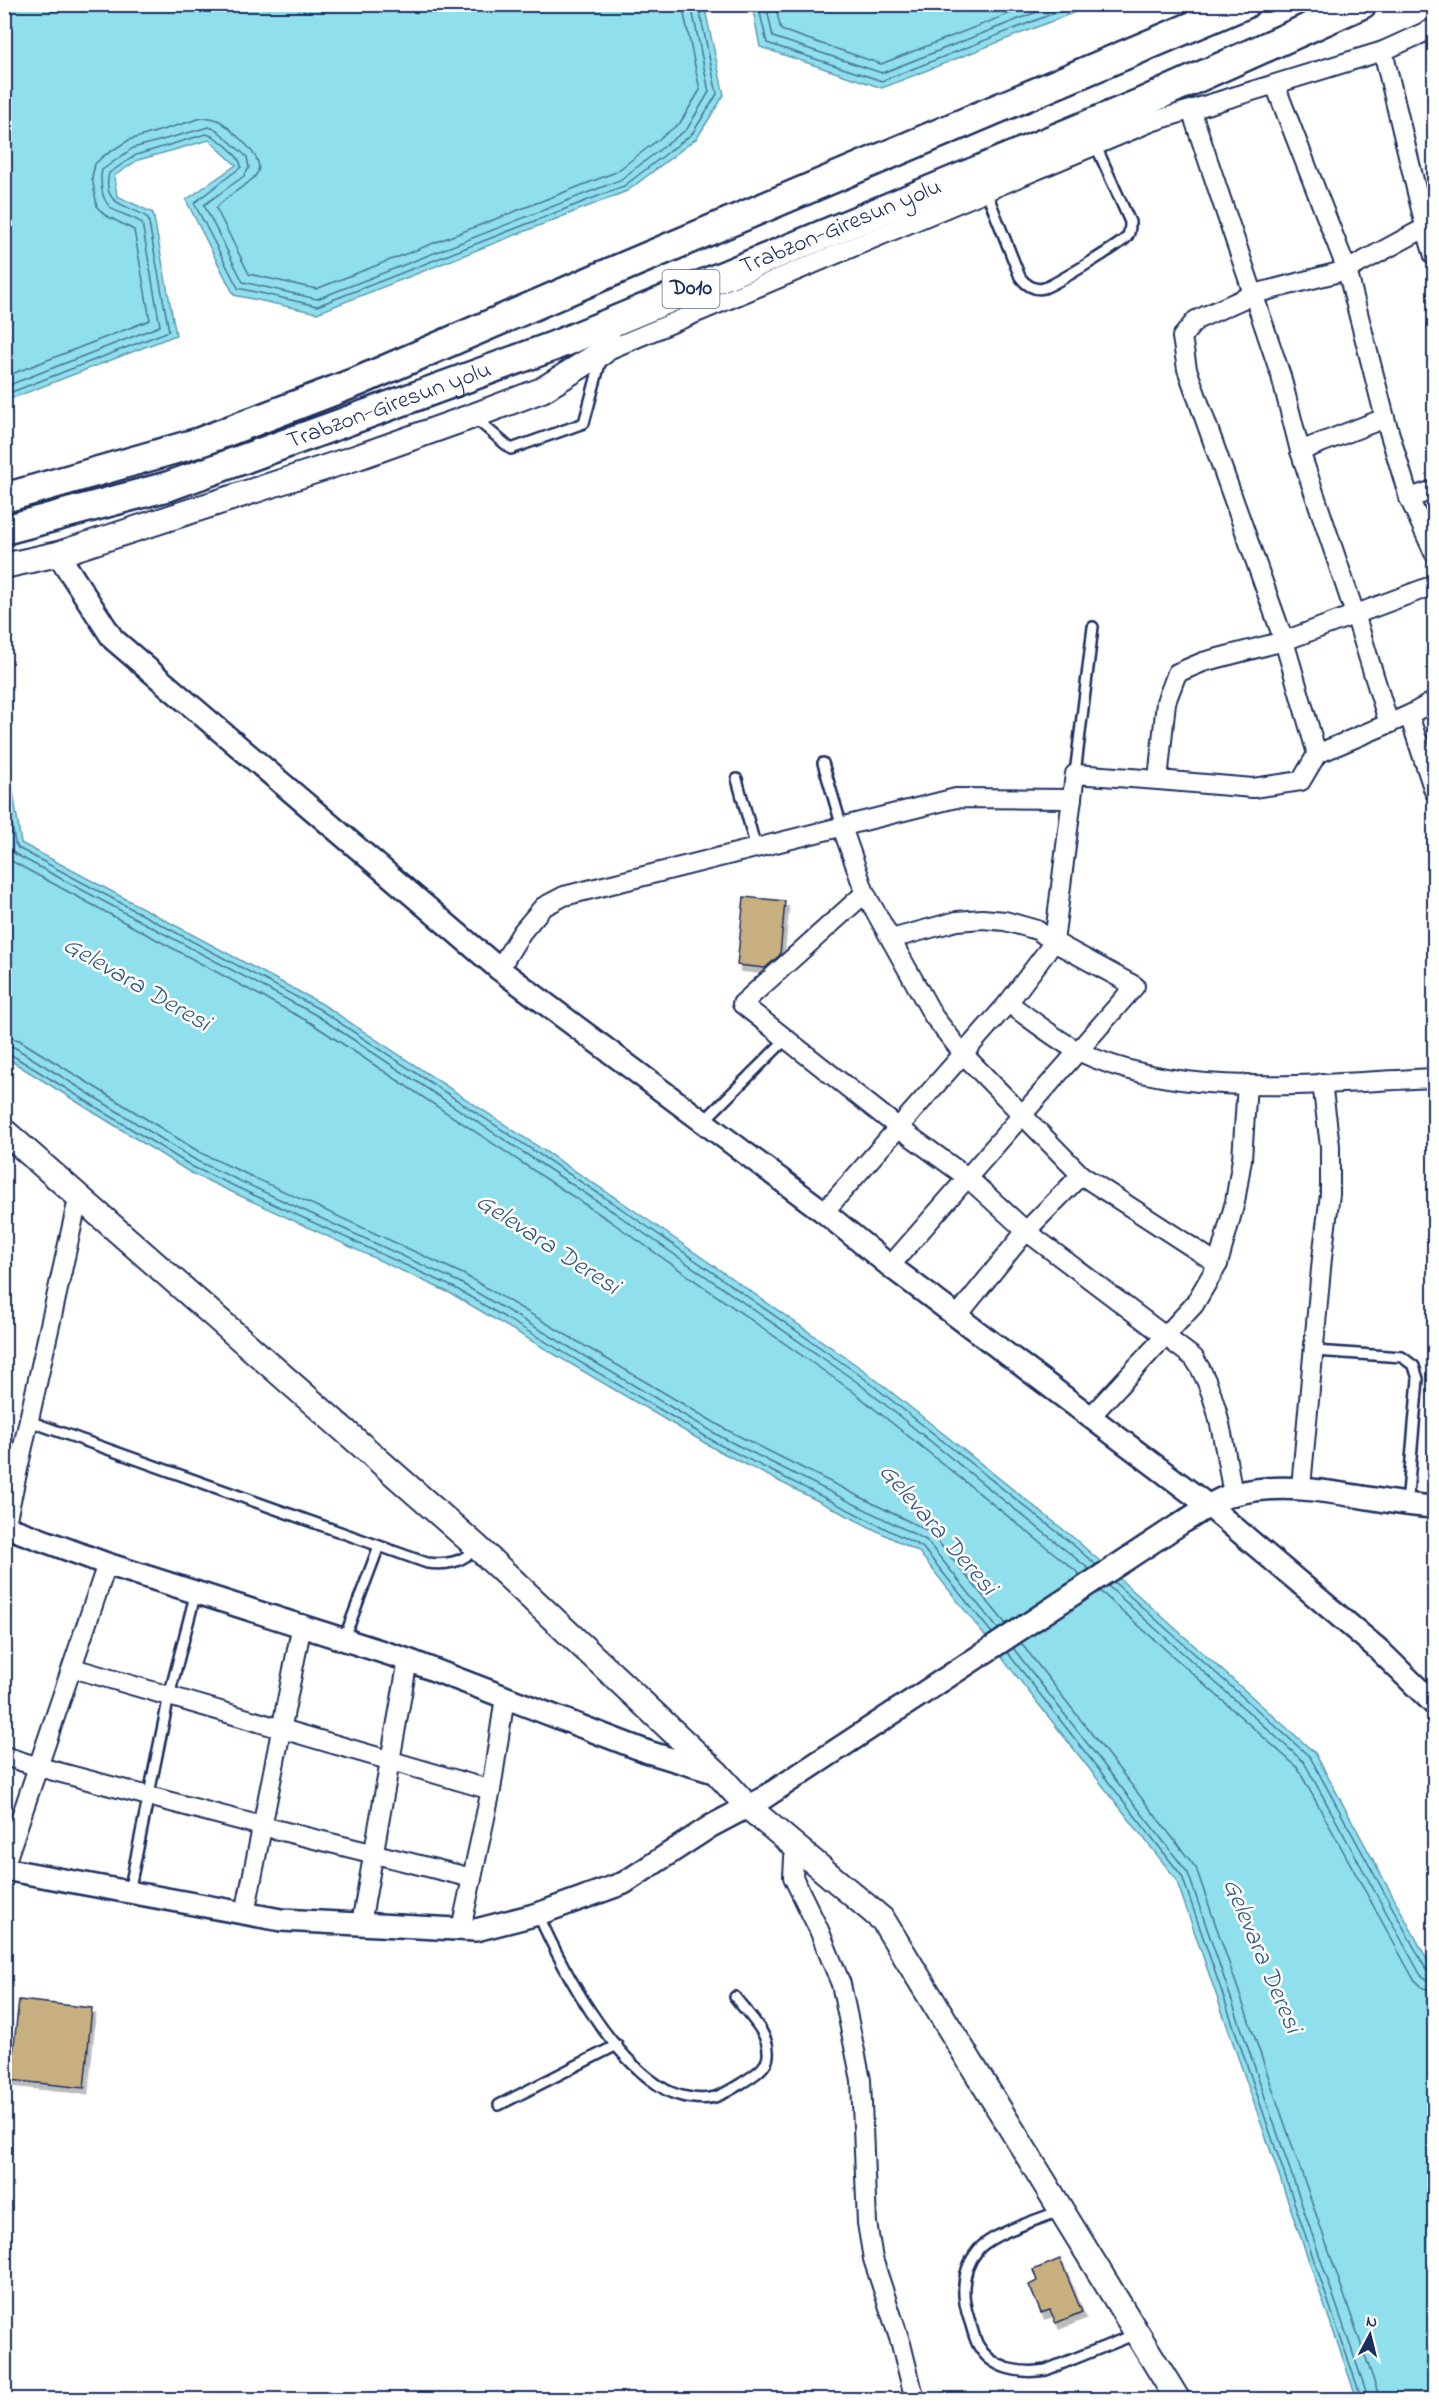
<svg xmlns="http://www.w3.org/2000/svg" width="1439" height="2404" font-family="'Indie Flower',sans-serif">
  <defs>
    <filter id="shadow"><feDropShadow dx="3.5" dy="6" stdDeviation="0" flood-color="#0004"/></filter>
  </defs>
  <rect width="100%" height="100%" fill="#fff"/>
  <filter id="ink" filterUnits="userSpaceOnUse"><feTurbulence type="fractalNoise" baseFrequency=".0167" numOctaves="2"/><feDisplacementMap in="SourceGraphic" scale="12" xChannelSelector="R" yChannelSelector="G"/><feConvolveMatrix kernelMatrix="1 2 1 2 8 2 1 2 1" color-interpolation-filters="sRGB"/></filter>
  <g filter="url(#ink)">
    <g fill="#8fdfed" stroke="#6199b4" stroke-width="1.5">
      <path d="M5 4 704 5 724 95 697 138 627 191 317 313 234 295 186 200 236 165 209 140 138 160 114 176 117 196 153 213 176 335 5 401Z"/>
      <path d="M752 5V4L1093 5 882 88 760 47Z"/>
      <path d="M4 734 21 843 322 1004 622 1202 865 1371 1075 1539 1315 1753 1434 1972V2399H1357L1176 1879 919 1552 717 1450 452 1294 191 1173 5 1057Z"/>
    </g>
    <g fill="none" stroke-linecap="round" stroke-linejoin="round">
      <g stroke="#497597" stroke-width="1.5">
        <path d="M758 4 767 43 882 81 1077 4"/>
        <path d="M766 4 773 37 882 73 1057 4"/>
        <path d="M775 4 781 30 881 64 1034 4"/>
        <path d="M4 377 150 320 134 230 105 215 97 207 92 177 95 164 102 157 129 140 202 118C217 116 225 124 235 134 286 179 243 178 216 208L249 274 316 289 616 172 680 123 700 90 682 4"/>
        <path d="M4 387 160 326 142 223C124 211 106 215 102 190 101 183 100 177 102 170L133 148 209 127 217 130 247 157 249 168 244 176 204 205 243 282 317 299 620 180 687 129 709 92 691 4"/>
        <path d="M4 395 169 331 148 218C129 204 101 207 109 173L136 155 206 134C217 136 241 156 241 167L194 203 238 288 317 306 624 186 692 134 717 94 698 4"/>
        <path d="M4 774 15 843 18 848 319 1009 619 1207 861 1376 1071 1543 1096 1565"/>
        <path d="M4 824 8 846 15 854 316 1015 615 1213 857 1382 1089 1569"/>
        <path d="M4 857 311 1023 610 1221 851 1390 1081 1575"/>
        <path d="M4 1036 19 1040 201 1153 463 1274 727 1430 930 1532 1006 1624"/>
        <path d="M4 1045 14 1047 197 1161 459 1282 723 1438 926 1540 998 1629"/>
        <path d="M4 1053 10 1054 193 1167 455 1288 720 1445 922 1547 992 1633"/>
        <path d="M1114 1582 1310 1757 1426 1969 1434 1973"/>
        <path d="M1108 1586 1304 1762 1420 1974 1427 1980 1434 1981"/>
        <path d="M1100 1591 1297 1767 1413 1978 1423 1988 1434 1990"/>
        <path d="M1021 1643 1196 1868 1377 2390 1378 2400"/>
        <path d="M1013 1648 1188 1873 1369 2400"/>
        <path d="M1007 1652 1182 1876 1362 2400"/>
      </g>
    </g>
    <g fill="#c8af7f" stroke="#1b2f5e" stroke-width="1.5" filter="url(#shadow)">
      <path d="M744 897 785 901 780 955 765 968 737 965Z"/>
      <path d="M19 2000 92 2008 84 2088 10 2080Z"/>
      <path d="M1060 2259 1082 2312 1056 2323 1050 2310 1041 2313 1029 2285 1037 2281 1033 2270Z"/>
    </g>
    <g fill="none" stroke-linecap="round" stroke-linejoin="round">
      <defs>
        <g id="service">
          <path d="M986 191 1020 277C1025 284 1034 291 1044 288 1054 285 1116 247 1125 239 1130 235 1130 228 1130 222L1096 146"/>
          <path d="M475 418 511 449 584 423 601 360"/>
          <path d="M823 763 842 827"/>
          <path d="M1075 774 1093 627"/>
          <path d="M737 779 756 848"/>
          <path d="M703 1122 786 1039"/>
          <path d="M1315 1351 1402 1357 1414 1366 1418 1379 1407 1505"/>
          <path d="M29 1421 427 1563C446 1565 463 1563 475 1548"/>
          <path d="M344 1639 379 1546"/>
          <path d="M129 1892 169 1696 196 1592"/>
          <path d="M538 1914C564 1972 610 2058 666 2090 679 2097 701 2101 715 2097 725 2094 751 2078 759 2071 765 2066 769 2059 768 2051 768 2032 746 2012 735 1997"/>
          <path d="M499 2105 617 2045"/>
          <path d="M1060 2211C1039 2219 991 2234 978 2250 961 2271 961 2295 969 2319 972 2327 974 2338 978 2345 992 2370 1021 2374 1046 2370L1136 2334"/>
        </g>
        <g id="minor">
          <path d="M1383 51 1425 226 1434 256"/>
          <path d="M1275 85 1347 270 1385 418 1409 498 1434 553"/>
          <path d="M1191 110 1281 376 1300 451 1355 614 1389 724"/>
          <path d="M1146 112 1151 122 1383 51 1434 28"/>
          <path d="M603 352 1151 122"/>
          <path d="M1300 451 1385 418"/>
          <path d="M1409 498 1434 490"/>
          <path d="M1434 585 1284 641 1203 662 1177 673 1166 702 1158 780 1253 788 1301 781 1317 754 1409 715 1434 701"/>
          <path d="M1409 715 1434 791"/>
          <path d="M1317 754 1284 641 1187 369 1182 337 1196 320 1254 294 1347 270 1434 223"/>
          <path d="M842 827 865 893 934 1017 964 1055 1081 1175 1218 1264"/>
          <path d="M865 893 742 1004 899 1128 968 1178 1026 1231 1194 1358C1220 1397 1224 1449 1233 1494"/>
          <path d="M499 969 522 932 543 907 564 896 956 798 1072 799"/>
          <path d="M1008 1003C1030 1018 1056 1040 1080 1052 1183 1101 1322 1083 1434 1078"/>
          <path d="M824 1212 1008 1003 1054 942 1075 774 1158 780"/>
          <path d="M890 1266 1135 986 1054 942 1037 930 1005 921 982 919 957 921 891 939"/>
          <path d="M958 1315 1026 1231 1081 1175"/>
          <path d="M1091 1416 1194 1305 1218 1264 1235 1202 1242 1159 1247 1084"/>
          <path d="M1301 1487 1322 1258 1330 1194V1146L1322 1083"/>
          <path d="M4 1532 76 1208 80 1199"/>
          <path d="M73 1668 491 1790"/>
          <path d="M4 1756 39 1767 262 1826 472 1878"/>
          <path d="M798 1849 794 1858 793 1877 819 1930 841 1984 861 2080 867 2223 873 2259 901 2344 915 2400"/>
          <path d="M4 1867 107 1564"/>
          <path d="M245 1914 302 1624"/>
          <path d="M361 1924 408 1660"/>
          <path d="M461 1929 491 1790 505 1697"/>
        </g>
        <g id="tertiary">
          <path d="M58 554 113 639 499 969 824 1212 890 1266 1210 1507 1378 1649 1434 1704"/>
          <path d="M4 1526 107 1564 408 1660 648 1752 717 1773"/>
          <path d="M4 1869 281 1920 476 1930 538 1914 624 1883 711 1826 762 1799 1183 1522C1199 1513 1217 1498 1235 1494 1302 1477 1368 1503 1434 1507"/>
        </g>
        <g id="secondary">
          <path d="M4 566 58 554 358 457 473 416 542 390 603 352 610 322"/>
          <path d="M4 1131 476 1546 717 1773 748 1807 883 1920 1178 2400"/>
        </g>
        <g id="trunk">
          <path d="M4 498 200 442 359 381 602 276 1245 4"/>
          <path id="s1" d="M4 530 169 486 554 346 1141 103 1362 4"/>
        </g>
      </defs>
      <use href="#service" stroke="#1b2f5e" stroke-width="14"/>
      <use href="#minor" stroke="#1b2f5e" stroke-width="22"/>
      <use href="#tertiary" stroke="#1b2f5e" stroke-width="26"/>
      <use href="#secondary" stroke="#1b2f5e" stroke-width="28"/>
      <use href="#trunk" stroke="#1b2f5e" stroke-width="33"/>
      <use href="#service" stroke="#fff" stroke-width="9"/>
      <use href="#minor" stroke="#fff" stroke-width="18"/>
      <use href="#tertiary" stroke="#fff" stroke-width="21"/>
      <use href="#secondary" stroke="#fff" stroke-width="24"/>
      <use href="#trunk" stroke="#fff" stroke-width="28"/>
    </g>
  </g>
  <g text-anchor="middle" dominant-baseline="central" stroke-width="5" stroke-linejoin="round" paint-order="stroke">
    <rect fill="#fff" stroke="#5f6d8e" stroke-width="1.5" x="662.5" y="270" width="57" height="38" rx="4.5"/>
    <g font-size="22" font-weight="bold" fill="#1b2f5e">
      <text x="691" y="289">D010</text>
    </g>
    <g font-size="24" fill="#1b2f5e" stroke="#fff">
      <text stroke="none"><textPath href="#s1" startOffset="891">Trabzon-Giresun yolu</textPath></text>
      <text stroke="none"><textPath href="#s1" startOffset="405">Trabzon-Giresun yolu</textPath></text>
    </g>
    <g font-size="26" font-style="italic" fill="#385b82" stroke="#fff">
      <text transform="translate(136 985) rotate(30)">Gelevara Deresi</text>
      <text transform="translate(547 1245) rotate(33)">Gelevara Deresi</text>
      <text transform="translate(937 1530) rotate(49)">Gelevara Deresi</text>
      <text transform="translate(1261 1956) rotate(67)">Gelevara Deresi</text>
    </g>
  </g>
  <rect width="1439" height="2404" fill="none" stroke="#fff" stroke-width="24"/>
  <rect x="12" y="12" width="1415" height="2380" fill="none" stroke="#1b2f5e" stroke-width="2" filter="url(#ink)"/>
  <g transform="translate(1370 2335) rotate(7)" stroke="#ffffff" stroke-width="4.5" paint-order="stroke">
  <path d="M0-4.5L10 22L0 15L-10 22Z" fill="#1b2f5e"/>
  <text y="-9" font-size="16" font-weight="bold" text-anchor="middle" fill="#1b2f5e">N</text>
  </g>
</svg>
